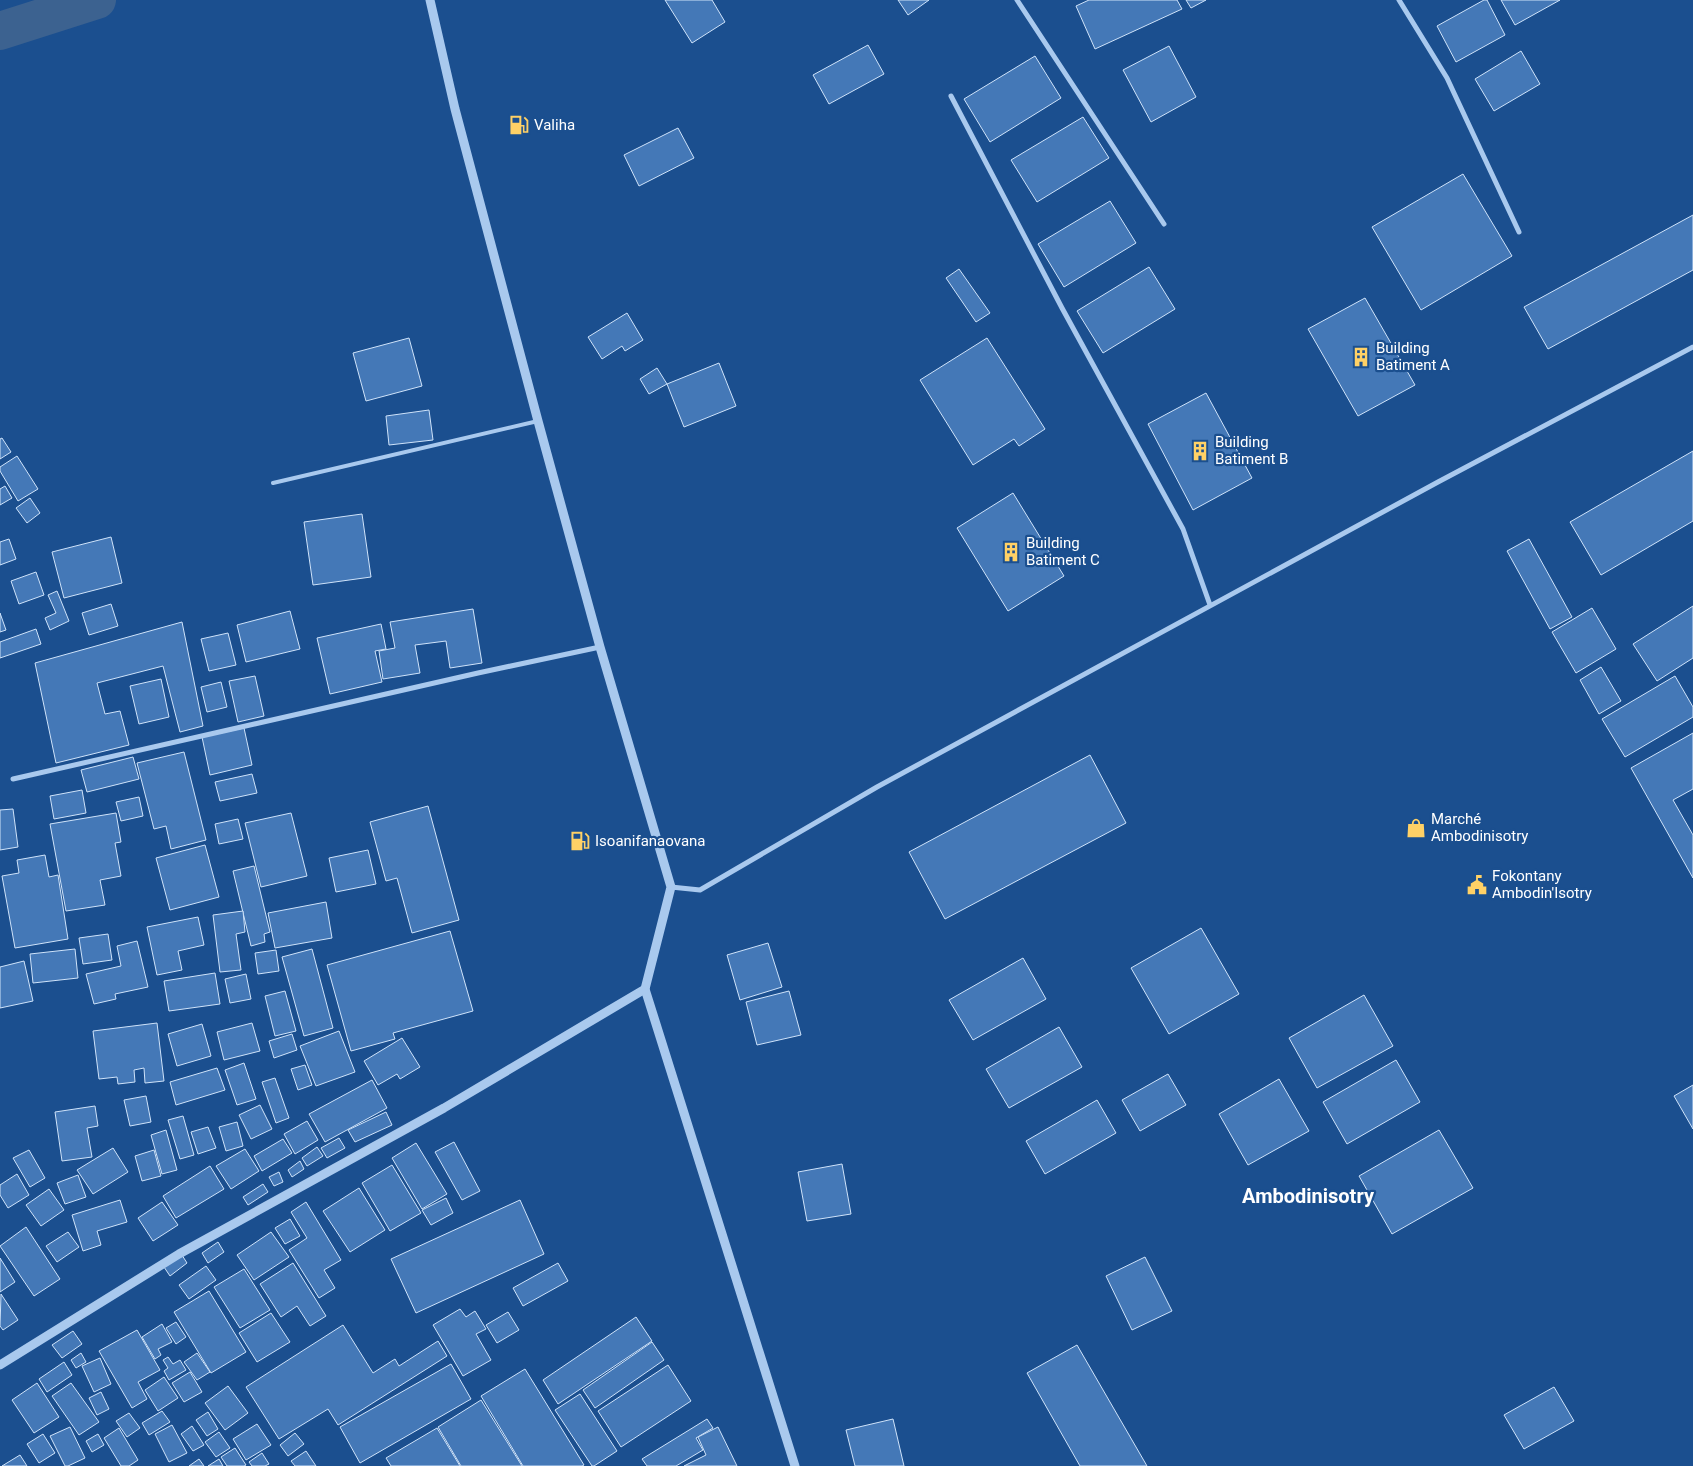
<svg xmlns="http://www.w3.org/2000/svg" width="1693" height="1466" font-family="Roboto,sans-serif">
  <rect width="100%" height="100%" fill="#1b4f8f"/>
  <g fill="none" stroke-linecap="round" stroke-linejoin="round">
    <path stroke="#3c6290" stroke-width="38" d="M0 31 97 0"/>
  </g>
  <g fill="#4478b7" stroke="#cfe3fa">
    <path d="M665 0H712L725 22 692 43Z"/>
    <path d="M898 0H929L908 15Z"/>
    <path d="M1089 0H1177L1182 9 1095 49 1076 6Z"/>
    <path d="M1186 0H1206L1191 8Z"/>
    <path d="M1484 0H1487L1505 35 1456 62 1437 26Z"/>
    <path d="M1501 0H1560L1515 25Z"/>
    <path d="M868 45 884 74 829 104 813 75Z"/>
    <path d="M1169 46 1196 97 1151 122 1123 70Z"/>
    <path d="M1521 51 1540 84 1494 111 1475 79Z"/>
    <path d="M1035 56 1061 98 990 142 964 99Z"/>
    <path d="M1083 117 1109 158 1037 202 1011 160Z"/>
    <path d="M678 128 694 158 639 186 624 155Z"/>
    <path d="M1463 174 1512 256 1421 310 1372 227Z"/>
    <path d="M1110 201 1136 243 1064 287 1038 244Z"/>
    <path d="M1693 215V270L1548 349 1524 307Z"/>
    <path d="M1149 267 1175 309 1103 353 1077 311Z"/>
    <path d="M959 269 990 313 976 322 946 278Z"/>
    <path d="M1365 298 1415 385 1358 416 1308 329Z"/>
    <path d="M627 313 643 340 625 351 622 346 602 359 588 337Z"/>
    <path d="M409 338 422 386 366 401 353 353Z"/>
    <path d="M987 338 1045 429 1019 446 1014 439 973 465 920 380Z"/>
    <path d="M719 363 736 406 684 427 667 384Z"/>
    <path d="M657 368 667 384 649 394 640 379Z"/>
    <path d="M1206 393 1252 478 1193 510 1148 424Z"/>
    <path d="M429 410 433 440 389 445 386 416Z"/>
    <path d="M2 438 11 452 0 459V439Z"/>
    <path d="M1693 451V521L1601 575 1570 522Z"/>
    <path d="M17 456 38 489 18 501 0 471V467Z"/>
    <path d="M5 486 12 498 0 505V489Z"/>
    <path d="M1013 493 1064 576 1008 611 957 528Z"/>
    <path d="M30 498 40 513 27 523 16 508Z"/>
    <path d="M362 514 371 577 313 585 304 522Z"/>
    <path d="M111 537 122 583 64 598 52 552Z"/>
    <path d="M9 539 16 559 0 565V542Z"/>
    <path d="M1529 539 1572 617 1550 629 1507 551Z"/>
    <path d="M36 572 44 595 19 604 11 581Z"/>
    <path d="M57 591 69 621 50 630 45 618 56 613 48 595Z"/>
    <path d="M111 604 118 626 89 635 82 613Z"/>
    <path d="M1693 606V658L1657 681 1633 644Z"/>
    <path d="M1592 608 1616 649 1576 673 1552 632Z"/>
    <path d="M473 609 482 663 450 668 446 641 415 645 420 673 383 679 379 651 395 648 390 622Z"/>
    <path d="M290 611 300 649 246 662 237 625Z"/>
    <path d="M0 613 6 630 0 632Z"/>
    <path d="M182 622 203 726 180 732 163 666 97 683 105 714 120 711 129 745 56 763 35 663Z"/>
    <path d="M381 624 386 649 375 651 382 682 330 694 317 638Z"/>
    <path d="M36 629 41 644 0 658V642Z"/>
    <path d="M228 633 236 665 209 671 201 639Z"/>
    <path d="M1601 667 1621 701 1599 714 1580 680Z"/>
    <path d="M255 676 264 716 238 722 229 681Z"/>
    <path d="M1675 676 1693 707V717L1625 757 1602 719Z"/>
    <path d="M161 679 169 717 139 724 130 686Z"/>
    <path d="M221 682 227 707 207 712 201 687Z"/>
    <path d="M244 728 252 765 210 775 202 737Z"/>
    <path d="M1693 733V789L1673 800 1693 835V878L1631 768Z"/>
    <path d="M184 752 206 840 171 849 166 826 154 829 137 763Z"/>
    <path d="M1090 755 1126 823 945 919 909 852Z"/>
    <path d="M133 757 139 779 87 792 81 770Z"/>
    <path d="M252 774 257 793 220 801 215 782Z"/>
    <path d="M82 790 86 813 54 819 50 796Z"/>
    <path d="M139 797 143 816 121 821 116 802Z"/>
    <path d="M428 806 459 920 412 933 397 878 386 881 370 822Z"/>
    <path d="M13 809 18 847 0 850V810Z"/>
    <path d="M116 813 121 842 115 843 121 876 100 880 105 905 66 911 50 824Z"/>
    <path d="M291 813 307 876 261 887 245 823Z"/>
    <path d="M238 819 243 839 219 844 215 824Z"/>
    <path d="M205 845 219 897 170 910 156 858Z"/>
    <path d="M368 850 376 884 336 892 329 858Z"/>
    <path d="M45 855 49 877 58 875 68 939 15 948 2 876 19 873 17 860Z"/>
    <path d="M254 866 270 932 264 934 265 942 251 946 233 871Z"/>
    <path d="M326 902 332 938 275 948 268 913Z"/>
    <path d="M243 911 245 932 236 934 241 970 220 972 213 915Z"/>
    <path d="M198 917 204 945 178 951 182 970 157 975 147 927Z"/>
    <path d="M1201 928 1239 994 1169 1034 1131 968Z"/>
    <path d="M450 931 473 1011 393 1033 395 1039 351 1051 327 965Z"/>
    <path d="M108 934 112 960 83 964 79 938Z"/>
    <path d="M137 941 148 987 115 994 116 999 94 1004 86 974 121 966 117 946Z"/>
    <path d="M768 943 782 987 740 1000 727 955Z"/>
    <path d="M75 949 78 978 33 983 30 954Z"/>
    <path d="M312 949 333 1028 304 1036 282 957Z"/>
    <path d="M276 950 279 971 258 974 255 953Z"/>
    <path d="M1023 958 1046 999 973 1040 949 1000Z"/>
    <path d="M24 961 33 1001 0 1008V967Z"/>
    <path d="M215 973 220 1004 169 1011 164 981Z"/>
    <path d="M246 974 251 999 230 1003 225 979Z"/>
    <path d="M285 991 296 1031 275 1036 265 996Z"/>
    <path d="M789 991 801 1035 757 1045 746 1002Z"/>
    <path d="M1364 995 1393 1046 1317 1088 1289 1038Z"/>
    <path d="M157 1023 164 1081 145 1083 144 1068 134 1070 135 1082 118 1084 117 1077 99 1079 93 1031Z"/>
    <path d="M252 1023 260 1051 224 1060 217 1032Z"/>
    <path d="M202 1024 211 1056 177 1066 168 1034Z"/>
    <path d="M1059 1027 1082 1067 1009 1108 986 1069Z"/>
    <path d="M339 1031 355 1072 316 1086 300 1046Z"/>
    <path d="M292 1034 297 1050 274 1058 269 1041Z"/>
    <path d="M402 1038 420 1067 400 1079 397 1074 378 1085 364 1061Z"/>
    <path d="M1396 1060 1420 1102 1347 1144 1323 1102Z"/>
    <path d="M244 1063 256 1099 237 1105 225 1070Z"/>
    <path d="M305 1065 312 1085 298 1090 291 1069Z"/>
    <path d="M217 1068 225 1090 176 1105 170 1082Z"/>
    <path d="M1168 1074 1186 1105 1140 1131 1122 1100Z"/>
    <path d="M275 1078 289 1118 276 1123 262 1082Z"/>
    <path d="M1279 1079 1309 1131 1248 1165 1219 1114Z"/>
    <path d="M372 1080 387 1108 325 1142 309 1114Z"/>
    <path d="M1693 1085V1129L1674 1096Z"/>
    <path d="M146 1096 151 1122 130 1126 124 1100Z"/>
    <path d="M1097 1100 1116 1133 1045 1174 1026 1141Z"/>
    <path d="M260 1105 272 1129 251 1139 239 1115Z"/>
    <path d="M95 1106 98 1126 87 1128 92 1157 62 1161 55 1112Z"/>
    <path d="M386 1112 392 1125 355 1142 348 1130Z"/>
    <path d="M183 1116 194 1155 180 1159 168 1120Z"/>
    <path d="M307 1121 318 1140 295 1154 284 1134Z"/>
    <path d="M237 1122 243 1146 226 1151 219 1127Z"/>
    <path d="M208 1127 216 1148 198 1154 191 1132Z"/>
    <path d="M166 1130 177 1170 162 1174 151 1135Z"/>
    <path d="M1439 1130 1473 1188 1392 1234 1359 1176Z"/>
    <path d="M339 1138 345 1148 327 1158 321 1148Z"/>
    <path d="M283 1139 292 1153 262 1171 254 1156Z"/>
    <path d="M454 1142 480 1191 462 1200 435 1152Z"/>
    <path d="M416 1143 447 1194 422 1209 392 1158Z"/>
    <path d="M317 1147 323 1156 307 1166 302 1158Z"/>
    <path d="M113 1148 128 1172 93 1194 77 1170Z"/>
    <path d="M245 1149 259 1171 231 1189 216 1166Z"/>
    <path d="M29 1150 45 1178 30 1187 13 1158Z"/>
    <path d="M154 1150 161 1176 142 1181 135 1156Z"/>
    <path d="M300 1161 304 1169 292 1177 288 1170Z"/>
    <path d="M842 1164 851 1214 807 1221 798 1172Z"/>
    <path d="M392 1165 421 1213 390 1231 362 1183Z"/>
    <path d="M210 1166 224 1189 176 1218 163 1196Z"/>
    <path d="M279 1172 283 1182 274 1186 269 1177Z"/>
    <path d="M17 1174 29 1195 8 1208 0 1195V1185Z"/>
    <path d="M78 1175 86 1197 65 1204 57 1183Z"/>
    <path d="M263 1184 268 1192 248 1205 243 1197Z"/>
    <path d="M359 1188 385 1230 350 1252 323 1211Z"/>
    <path d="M49 1189 64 1210 41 1226 26 1205Z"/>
    <path d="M446 1198 453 1213 431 1225 422 1210Z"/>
    <path d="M120 1200 127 1222 97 1231 101 1245 83 1251 72 1215Z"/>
    <path d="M520 1200 544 1254 416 1313 391 1259Z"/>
    <path d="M162 1202 178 1225 153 1241 138 1218Z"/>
    <path d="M306 1202 341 1260 324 1270 335 1288 319 1298 289 1250 307 1238 291 1212Z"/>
    <path d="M290 1219 300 1236 285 1244 275 1228Z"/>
    <path d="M26 1227 60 1279 34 1296 0 1246Z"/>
    <path d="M68 1232 79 1247 57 1262 46 1246Z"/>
    <path d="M271 1232 289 1257 254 1280 237 1255Z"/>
    <path d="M218 1242 224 1252 208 1263 202 1253Z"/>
    <path d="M180 1252 187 1263 170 1276 162 1264Z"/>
    <path d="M1145 1257 1172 1311 1132 1330 1106 1276Z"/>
    <path d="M0 1258 15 1282 0 1292Z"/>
    <path d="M293 1263 326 1316 310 1326 297 1306 281 1317 260 1284Z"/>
    <path d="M558 1263 568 1281 523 1306 513 1288Z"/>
    <path d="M206 1266 216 1280 189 1299 179 1285Z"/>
    <path d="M244 1269 270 1310 240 1328 214 1287Z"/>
    <path d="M209 1291 246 1352 211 1373 174 1312Z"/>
    <path d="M1 1294 18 1320 3 1330 0 1326Z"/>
    <path d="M460 1309 466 1317 475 1311 486 1329 476 1334 491 1360 463 1376 433 1325Z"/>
    <path d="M508 1312 519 1330 497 1343 486 1325Z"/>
    <path d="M271 1313 290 1342 257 1362 239 1333Z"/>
    <path d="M636 1317 652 1341 558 1404 543 1380Z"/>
    <path d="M176 1322 186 1337 176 1344 166 1328Z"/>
    <path d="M162 1324 172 1342 158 1349 161 1355 155 1359 142 1337Z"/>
    <path d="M343 1325 373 1373 395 1359 399 1366 438 1341 447 1356 338 1425 328 1409 279 1439 246 1387Z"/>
    <path d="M137 1330 160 1370 138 1382 147 1399 132 1408 99 1351Z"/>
    <path d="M73 1331 82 1344 62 1358 52 1345Z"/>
    <path d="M652 1342 664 1360 595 1408 583 1390Z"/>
    <path d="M1077 1345 1147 1466H1080L1027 1373Z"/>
    <path d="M81 1353 86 1362 76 1368 71 1360Z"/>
    <path d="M197 1353 210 1372 197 1380 184 1362Z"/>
    <path d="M168 1357 173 1364 180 1360 186 1370 169 1380 164 1371 168 1368 163 1360Z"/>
    <path d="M100 1358 111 1384 94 1392 82 1366Z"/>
    <path d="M64 1362 72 1375 47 1392 39 1379Z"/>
    <path d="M451 1364 471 1399 360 1463 340 1427Z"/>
    <path d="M668 1365 691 1401 621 1447 598 1411Z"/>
    <path d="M525 1369 584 1465 582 1466H523L481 1396Z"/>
    <path d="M190 1372 202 1392 184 1402 172 1383Z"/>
    <path d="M164 1377 178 1398 158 1411 145 1390Z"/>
    <path d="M37 1383 59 1417 34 1433 12 1400Z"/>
    <path d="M71 1383 99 1422 79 1435 52 1396Z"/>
    <path d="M228 1386 248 1413 225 1430 205 1403Z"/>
    <path d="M1554 1387 1574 1421 1524 1449 1504 1415Z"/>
    <path d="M101 1392 109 1409 97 1415 89 1398Z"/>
    <path d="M580 1394 617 1451 594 1466H592L555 1410Z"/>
    <path d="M481 1400 522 1466H461L438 1427Z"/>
    <path d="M162 1411 170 1422 149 1435 142 1423Z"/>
    <path d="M208 1412 218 1429 207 1436 196 1420Z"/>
    <path d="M129 1413 140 1428 127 1437 116 1421Z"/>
    <path d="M707 1419 713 1428 696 1438 703 1450 676 1466H647L642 1459Z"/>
    <path d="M893 1419 904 1466H855L846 1430Z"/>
    <path d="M257 1424 271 1445 246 1460 233 1439Z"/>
    <path d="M172 1425 187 1453 169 1462 155 1434Z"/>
    <path d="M192 1426 204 1445 193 1451 181 1434Z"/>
    <path d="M70 1427 85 1458 68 1466H65L50 1436Z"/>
    <path d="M718 1427 737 1466H684L706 1455 698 1437Z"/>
    <path d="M119 1428 138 1460 129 1466H121L104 1438Z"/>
    <path d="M437 1428 460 1466H391L386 1458Z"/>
    <path d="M219 1432 230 1448 216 1457 205 1442Z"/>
    <path d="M295 1433 304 1444 288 1456 280 1445Z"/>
    <path d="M43 1434 55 1453 39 1463 27 1444Z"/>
    <path d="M98 1434 104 1445 92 1452 86 1441Z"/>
    <path d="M235 1448 246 1465 244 1466H227L221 1457Z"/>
    <path d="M306 1451 316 1466H295L291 1461Z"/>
    <path d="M262 1453 269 1464 265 1466H252L249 1462Z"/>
    <path d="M20 1455 27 1466H2Z"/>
    <path d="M199 1459 204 1466H189Z"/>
    <path d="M219 1459 223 1466H208Z"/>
  </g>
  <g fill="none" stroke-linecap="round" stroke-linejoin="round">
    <path stroke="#a9c9ee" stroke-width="4" d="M273 483 538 421"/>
    <g stroke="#a9c9ee" stroke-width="5">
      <path d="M1017 0 1164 224"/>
      <path d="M1399 0 1447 78 1519 232"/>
      <path d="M951 96 1062 308 1183 529 1210 605"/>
      <path d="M13 779 478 673 600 647"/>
      <path d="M671 887 700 890 877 787 1438 482 1693 347"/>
    </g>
    <g stroke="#a9c9ee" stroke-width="9">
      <path d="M430 0 455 109 538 421 600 647 671 887 645 989 795 1466"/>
      <path d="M0 1365 179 1254 444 1108 645 989"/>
    </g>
  </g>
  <defs>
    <symbol id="fuel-bare" viewBox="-9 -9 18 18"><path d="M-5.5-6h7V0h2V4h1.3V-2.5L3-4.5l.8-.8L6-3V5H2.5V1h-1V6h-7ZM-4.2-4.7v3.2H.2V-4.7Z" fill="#ffd166" stroke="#1b4f8f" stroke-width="2.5" paint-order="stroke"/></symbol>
    <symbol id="building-bare" viewBox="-9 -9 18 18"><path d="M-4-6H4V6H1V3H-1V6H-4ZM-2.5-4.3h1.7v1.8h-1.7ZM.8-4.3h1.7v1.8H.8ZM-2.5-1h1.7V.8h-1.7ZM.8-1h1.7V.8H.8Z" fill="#ffd166" stroke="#1b4f8f" stroke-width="2.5" paint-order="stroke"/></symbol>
    <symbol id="shop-bare" viewBox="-9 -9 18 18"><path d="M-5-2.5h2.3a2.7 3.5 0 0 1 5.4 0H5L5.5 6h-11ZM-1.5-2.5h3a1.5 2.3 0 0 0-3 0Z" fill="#ffd166" stroke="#1b4f8f" stroke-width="2.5" paint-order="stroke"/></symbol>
    <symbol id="civic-bare" viewBox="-9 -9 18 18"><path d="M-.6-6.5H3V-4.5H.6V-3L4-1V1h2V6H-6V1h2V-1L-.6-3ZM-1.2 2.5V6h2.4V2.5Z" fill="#ffd166" stroke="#1b4f8f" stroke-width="2.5" paint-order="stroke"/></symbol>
  </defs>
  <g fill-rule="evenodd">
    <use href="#fuel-bare" x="505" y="111" width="28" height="28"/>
    <use href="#building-bare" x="1347" y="343" width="28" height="28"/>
    <use href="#building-bare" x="1186" y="437" width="28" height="28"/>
    <use href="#building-bare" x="997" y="538" width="28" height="28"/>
    <use href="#shop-bare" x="1402" y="814" width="28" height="28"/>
    <use href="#fuel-bare" x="566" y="827" width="28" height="28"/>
    <use href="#civic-bare" x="1463" y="871" width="28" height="28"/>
  </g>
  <g text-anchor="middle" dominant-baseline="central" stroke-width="4.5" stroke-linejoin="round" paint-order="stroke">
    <g font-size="15" fill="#fff" stroke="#1b4f8f" text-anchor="start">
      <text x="534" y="125">Valiha</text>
      <text x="1376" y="348">Building<tspan x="1376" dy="17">Batiment A</tspan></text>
      <text x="1215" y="442">Building<tspan x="1215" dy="17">Batiment B</tspan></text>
      <text x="1026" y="543">Building<tspan x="1026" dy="17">Batiment C</tspan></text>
      <text x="1431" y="819">Marché<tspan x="1431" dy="17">Ambodinisotry</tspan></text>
      <text x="595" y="841">Isoanifanaovana</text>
      <text x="1492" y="876">Fokontany<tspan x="1492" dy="17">Ambodin'Isotry</tspan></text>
    </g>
    <g font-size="20" font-weight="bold" fill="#fff" stroke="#1b4f8f">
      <text x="1308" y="1196">Ambodinisotry</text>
    </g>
  </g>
</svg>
